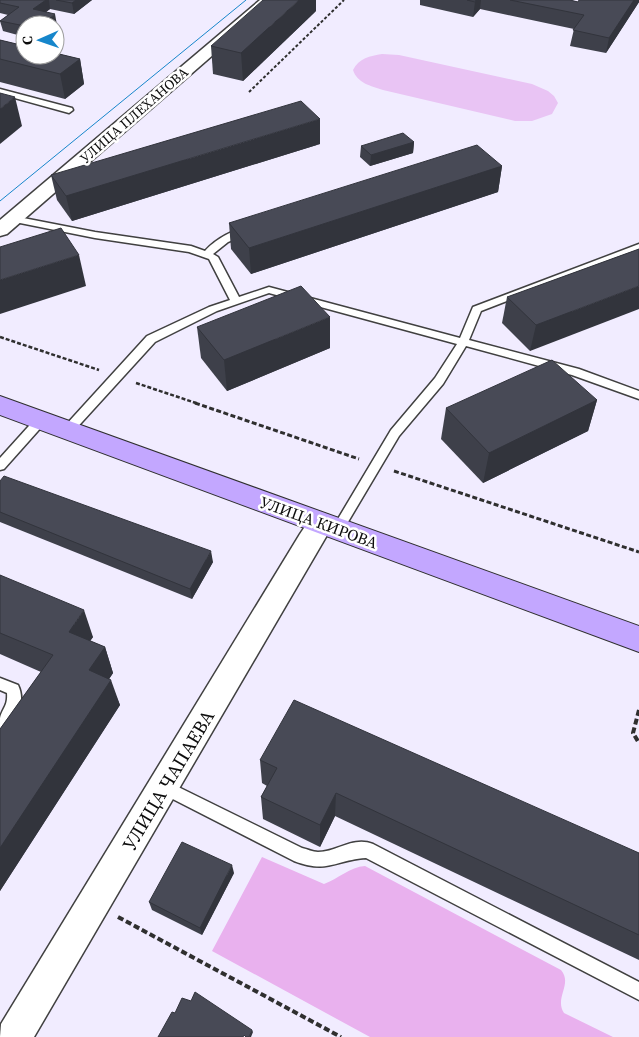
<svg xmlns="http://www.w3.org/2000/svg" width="639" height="1037" font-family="'Source Serif 4',serif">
  <rect width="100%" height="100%" fill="#f1ecff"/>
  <path fill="#e9b1ee" d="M262 857 324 884C338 879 350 867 365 866L561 970C573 984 554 998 564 1013L613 1037H370L212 951Z"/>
  <path fill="#e9c4f4" d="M382 54 399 55 532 84 548 91 554 96 558 103 552 114 532 121H515L383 90C371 86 357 83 353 70 359 58 370 56 382 54Z"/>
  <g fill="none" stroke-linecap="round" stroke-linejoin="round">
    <defs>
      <g id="lane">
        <path d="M0 89 72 108 73 110 69 113 0 94Z"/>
        <path d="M13 216 95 232 191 246 205 251C215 240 235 227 250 229V233L228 242 213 254 218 257 239 297 269 287 460 338 473 307 639 244V250L481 311 469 340 579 369 639 391V399L572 375 466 346 443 384 399 436 342 532H334L332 529 391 430 435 378 457 344 269 293 217 311 155 342 72 433 68 434 62 430 64 427 147 336 209 307 230 300 209 259 189 252 95 238 10 221 8 219Z"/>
        <path d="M41 416 45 417 47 420 45 423 4 469 0 470V458L37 417Z"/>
        <path d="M0 678 18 685C26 701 18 729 0 736 0 730 0 723 0 718 3 707 8 706 7 693L0 690Z"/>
        <path d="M164 780 302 848C307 849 313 852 318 852 337 852 353 836 373 844L639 982V1000L366 858C335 860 328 874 294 861L159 792 156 787 159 782Z"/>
      </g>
      <g id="street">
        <path d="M260 0H276L7 234 0 236V220Z"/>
        <path d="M321 513 330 516 334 523 330 530 34 1037H0L1 1024 300 534 312 516Z"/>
      </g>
      <path id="secondary" d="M0 396 639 626V652L0 415Z"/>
    </defs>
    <use href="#lane" stroke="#404040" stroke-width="3"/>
    <use href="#street" stroke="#404040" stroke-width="3"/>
    <use href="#secondary" stroke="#2f2f2f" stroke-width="2"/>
    <path stroke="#2f2f2f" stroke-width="2" stroke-dasharray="3 2" stroke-linecap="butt" d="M249 92 344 0"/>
    <g stroke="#2f2f2f" stroke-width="2.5" stroke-dasharray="4 2" stroke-linecap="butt">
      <path d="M0 337 99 370"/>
      <path d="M136 383 199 404"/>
    </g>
    <g stroke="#2f2f2f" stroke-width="3" stroke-dasharray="5 2.5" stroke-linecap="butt">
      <path d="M195 403 359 459"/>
      <path d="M394 471 639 552"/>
    </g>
    <g stroke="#2f2f2f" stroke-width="4" stroke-dasharray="6 3" stroke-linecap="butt">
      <path d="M639 710 633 733 639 743"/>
      <path d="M118 917 341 1037"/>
    </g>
    <use href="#lane" fill="#fff" fill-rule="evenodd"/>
    <use href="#street" fill="#fff" fill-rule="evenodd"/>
    <use href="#secondary" fill="#c3a7ff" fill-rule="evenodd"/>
    <path stroke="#1686cb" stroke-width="1" d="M0 201 246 0"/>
  </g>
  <g fill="#3e404a">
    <path d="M0 0H92L74 14 50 9 46 12 57 25H25V37L3 31 0 21 8 15 0 13Z"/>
    <path d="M420 0H570L578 2 639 0V2L606 53 570 46 574 29 480 9 473 17 420 5Z"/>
    <path d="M316 11 243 81 213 74 211 46Z"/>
    <path d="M0 40 80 59 84 84 65 99 0 82Z"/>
    <path d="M414 142 413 153 370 166 360 157 361 146Z"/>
    <path d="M320 144 72 221 57 200 51 175Z"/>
    <path d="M502 166 498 192 251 274 231 249 229 223Z"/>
    <path d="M639 249 530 351 502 323 507 297Z"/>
    <path d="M197 327 330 348 227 391 201 358Z"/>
    <path d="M597 400 588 431 483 483 441 439 446 408Z"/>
    <path d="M0 481 213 562 192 599 0 522Z"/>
    <path d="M0 575 93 637 90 641 105 647 113 673 109 679 120 705 0 891V729L41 672 0 654Z"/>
    <path d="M260 760 639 853V960L335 816 320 847 263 819 261 797 267 786 262 783Z"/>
    <path d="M234 873 202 935 152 910 149 902Z"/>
  </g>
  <g fill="#32343c">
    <path d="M46 0H49L50 9 35 20 33 9Z"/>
    <path d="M76 0H92L74 14 72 3Z"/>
    <path d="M299 0H316V11L243 81 241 53Z"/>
    <path d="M476 0H481L480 9 473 17 475 2Z"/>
    <path d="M634 0H639V2L606 53 609 38Z"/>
    <path d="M55 14 57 25 55 27V25H41Z"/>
    <path d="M80 59 84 84 65 99 60 74Z"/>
    <path d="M15 97 22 126 0 144V109Z"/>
    <path d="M320 119V144L72 221 66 196Z"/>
    <path d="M414 142 413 153 370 166 371 155Z"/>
    <path d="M502 166 498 192 251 274 249 248Z"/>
    <path d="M79 255 86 286 0 314V280Z"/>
    <path d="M639 286V309L530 351 536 325Z"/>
    <path d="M330 317V348L227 391 224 360Z"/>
    <path d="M597 400 588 431 483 483 489 453Z"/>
    <path d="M211 551 213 562 192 599 190 589Z"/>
    <path d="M84 610 93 637 78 658 69 632Z"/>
    <path d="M105 647 113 673 98 696 89 670Z"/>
    <path d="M111 680 120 705 0 891V848Z"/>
    <path d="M336 793 335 816 320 847V825Z"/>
    <path d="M232 865 234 873 202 935 200 928Z"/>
    <path d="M252 1030 253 1032 251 1037H249Z"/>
  </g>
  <g fill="#484a56" stroke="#32343c">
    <path d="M0 0H46L33 9 55 14 41 25H25V26L0 21 19 7 0 3Z"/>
    <path d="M56 0H76L72 3Z"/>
    <path d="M263 0H299L241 53 211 46Z"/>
    <path d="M467 0H476L475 2Z"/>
    <path d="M510 0H570L578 2 579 0H634L609 38 573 30 584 15Z"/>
    <path d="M0 40 25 46V55H55V53L80 59 60 74 0 59Z"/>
    <path d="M0 93 15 97 0 109Z"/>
    <path d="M301 101 320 119 66 196 51 175Z"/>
    <path d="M403 133 414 142 371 155 361 146Z"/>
    <path d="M477 145 502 166 249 248 229 223Z"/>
    <path d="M61 228 79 255 0 280V247Z"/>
    <path d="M639 249V286L536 325 507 297Z"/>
    <path d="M301 286 330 317 224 360 197 327Z"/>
    <path d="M552 360 597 400 489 453 446 408Z"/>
    <path d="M4 476 211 551 190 589 0 512V481Z"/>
    <path d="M0 575 84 610 69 632 105 647 89 670 111 680 0 848V729L53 655 0 633Z"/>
    <path d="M294 700 639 853V935L336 793 320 825 261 797 277 768 260 760Z"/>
    <path d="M182 842 232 865 200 928 149 902Z"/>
    <path d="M195 992 252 1030 249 1037H246L244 1035 243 1037H158L172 1012 175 1013 182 998 191 1001Z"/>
  </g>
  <g text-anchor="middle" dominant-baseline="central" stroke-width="5" stroke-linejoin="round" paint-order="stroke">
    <g font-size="14" fill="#0d0d0d" stroke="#fff">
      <text transform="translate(134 115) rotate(-41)">УЛИЦА ПЛЕХАНОВА</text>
    </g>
    <g font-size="16" fill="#0d0d0d" stroke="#fff">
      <text transform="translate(319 522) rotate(20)">УЛИЦА КИРОВА</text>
    </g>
    <g font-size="19" fill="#0d0d0d" stroke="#fff">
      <text transform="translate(168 780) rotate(-59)">УЛИЦА ЧАПАЕВА</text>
    </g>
  </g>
  <g transform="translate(40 40) rotate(268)"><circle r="24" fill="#ffffff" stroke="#9e9e9e"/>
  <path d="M0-4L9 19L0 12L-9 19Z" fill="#1686cb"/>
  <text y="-8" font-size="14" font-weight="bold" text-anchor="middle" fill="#0d0d0d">С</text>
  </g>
</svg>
